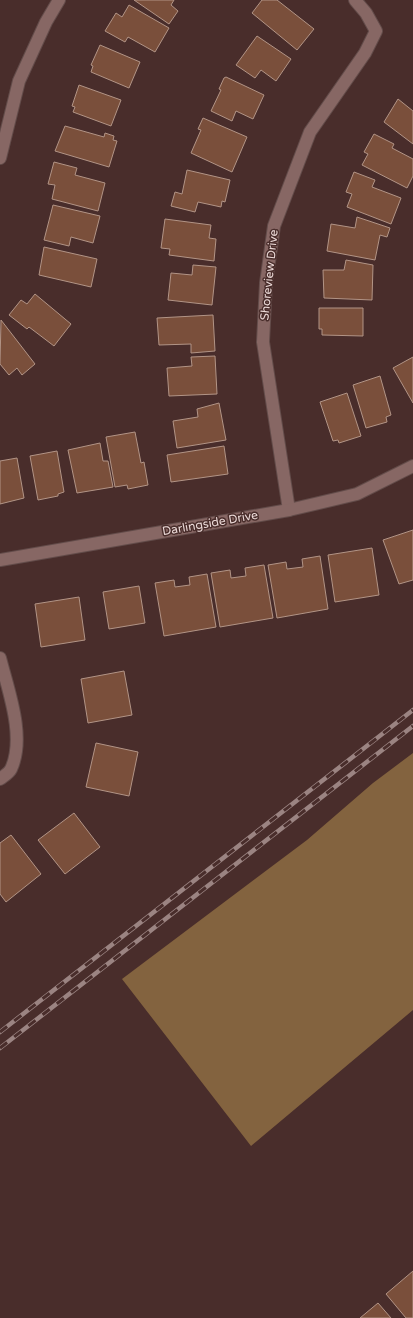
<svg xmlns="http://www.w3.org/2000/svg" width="413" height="1318" font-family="'Varela Round',sans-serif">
  <rect width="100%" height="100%" fill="#492d2b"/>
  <path fill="#83633f" d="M413 753V1010L251 1146 122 979 307 840 373 783Z"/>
  <g fill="#7a4f3b" stroke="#b29486">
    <path d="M134 0H174L171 5 178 11 169 24Z"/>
    <path d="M262 0H277L314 29 297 50 252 13Z"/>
    <path d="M129 5 169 28 155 52 128 37 125 42 105 31 116 13 122 17Z"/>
    <path d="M257 36 291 59 276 81 261 70 255 78 236 65Z"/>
    <path d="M100 45 140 62 129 88 91 72 93 66 91 65Z"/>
    <path d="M226 77 264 95 253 119 236 111 232 121 211 111 221 90 219 89 224 78Z"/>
    <path d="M79 85 121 100 111 126 73 112 75 107 72 106Z"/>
    <path d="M398 99 413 111V144L384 122Z"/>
    <path d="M203 118 247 137 232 172 191 153 201 130 198 129Z"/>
    <path d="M65 126 104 137 105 133 114 136 113 140 117 141 109 167 55 151Z"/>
    <path d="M374 134 394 144 392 148 413 159V176L407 188 362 165 368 154 364 152Z"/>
    <path d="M54 162 77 168 75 175 105 183 98 211 52 199 55 185 48 184Z"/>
    <path d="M187 170 230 180 225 202 222 201 221 207 198 202 195 212 171 206 175 192 182 194Z"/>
    <path d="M354 172 375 180 372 187 401 198 391 224 347 207 352 194 346 192Z"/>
    <path d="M53 205 100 216 93 243 71 237 69 246 44 240Z"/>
    <path d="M357 217 390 228 387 237 380 235 375 260 327 251 331 224 355 228Z"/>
    <path d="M165 219 211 225 209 238 216 239 214 261 169 255 170 249 161 248Z"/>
    <path d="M44 247 97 259 91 287 39 275Z"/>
    <path d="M346 260 373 265 372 300 324 298 323 270H344Z"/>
    <path d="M193 265 216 267 212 305 168 300 171 273 192 275Z"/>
    <path d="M35 294 71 324 54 346 29 327 27 329 9 315 21 300 27 304Z"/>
    <path d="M319 308H363V336L322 335V329H319Z"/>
    <path d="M213 315 215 351 191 353V344L159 345 157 318Z"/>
    <path d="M1 320 35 364 22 375 17 368 9 375 0 364Z"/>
    <path d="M215 356 217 394 169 396 167 368 192 366 191 357Z"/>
    <path d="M413 357V403L393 368Z"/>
    <path d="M380 376 391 415 386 417 387 422 366 428 353 385Z"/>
    <path d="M347 393 361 436 339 443 338 440 333 441 320 402Z"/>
    <path d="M219 403 226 440 177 448 173 421 198 417 197 409Z"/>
    <path d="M135 432 141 463 144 462 148 485 128 489 127 485 115 487 106 437Z"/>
    <path d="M100 443 103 461H108L113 487 77 493 68 450Z"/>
    <path d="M224 446 228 474 171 482 167 455Z"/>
    <path d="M57 451 64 492 58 494V496L38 500 30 456Z"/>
    <path d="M17 458 24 498 0 504V461Z"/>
    <path d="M413 530V580L399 584 383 540Z"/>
    <path d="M372 548 379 595 335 602 328 555Z"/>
    <path d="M320 556 328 609 277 618 268 565 286 562 287 569 303 567 302 559Z"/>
    <path d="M264 565 273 618 220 627 211 573 230 570 231 578 246 576 245 568Z"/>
    <path d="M207 574 216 627 164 636 155 583 174 580 175 587 190 585 189 577Z"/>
    <path d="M139 586 145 623 109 629 103 592Z"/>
    <path d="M79 597 85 640 41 647 35 604Z"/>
    <path d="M124 671 132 715 88 723 81 679Z"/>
    <path d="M96 743 138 752 129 796 86 787Z"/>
    <path d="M74 813 100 847 65 874 38 840Z"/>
    <path d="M11 835 41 874 6 902 0 894V843Z"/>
    <path d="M413 1271V1318H406L386 1294Z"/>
    <path d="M378 1303 391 1318H360Z"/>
  </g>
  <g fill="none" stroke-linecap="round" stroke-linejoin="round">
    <defs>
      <g id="street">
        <path d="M0 158 19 81 46 22 59 0"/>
        <path d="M289 510 263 342 266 283 274 226 310 132 365 53 376 31 366 13 355 0"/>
        <path d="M0 560 289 510 357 494 413 466"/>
        <path d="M0 658C8 690 26 737 11 769 9 773 4 776 0 779"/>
      </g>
    </defs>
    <use href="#street" stroke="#634c4a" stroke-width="14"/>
    <use href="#street" stroke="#876764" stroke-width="12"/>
    <defs>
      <g id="rail">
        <path d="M0 1032 413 710"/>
        <path d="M0 1048 413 726"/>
      </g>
    </defs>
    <use href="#rail" stroke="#9b8482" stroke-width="4.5"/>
    <use href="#rail" stroke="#492d2b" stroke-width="3" stroke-dasharray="9" stroke-linecap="butt"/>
  </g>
  <g text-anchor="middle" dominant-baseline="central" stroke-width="3" stroke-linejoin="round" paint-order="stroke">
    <g font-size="12" fill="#ebd9d7" stroke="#492d2b">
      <text transform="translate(269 275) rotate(-84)">Shoreview Drive</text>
      <text transform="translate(210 523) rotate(-10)">Darlingside Drive</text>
    </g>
  </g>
</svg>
